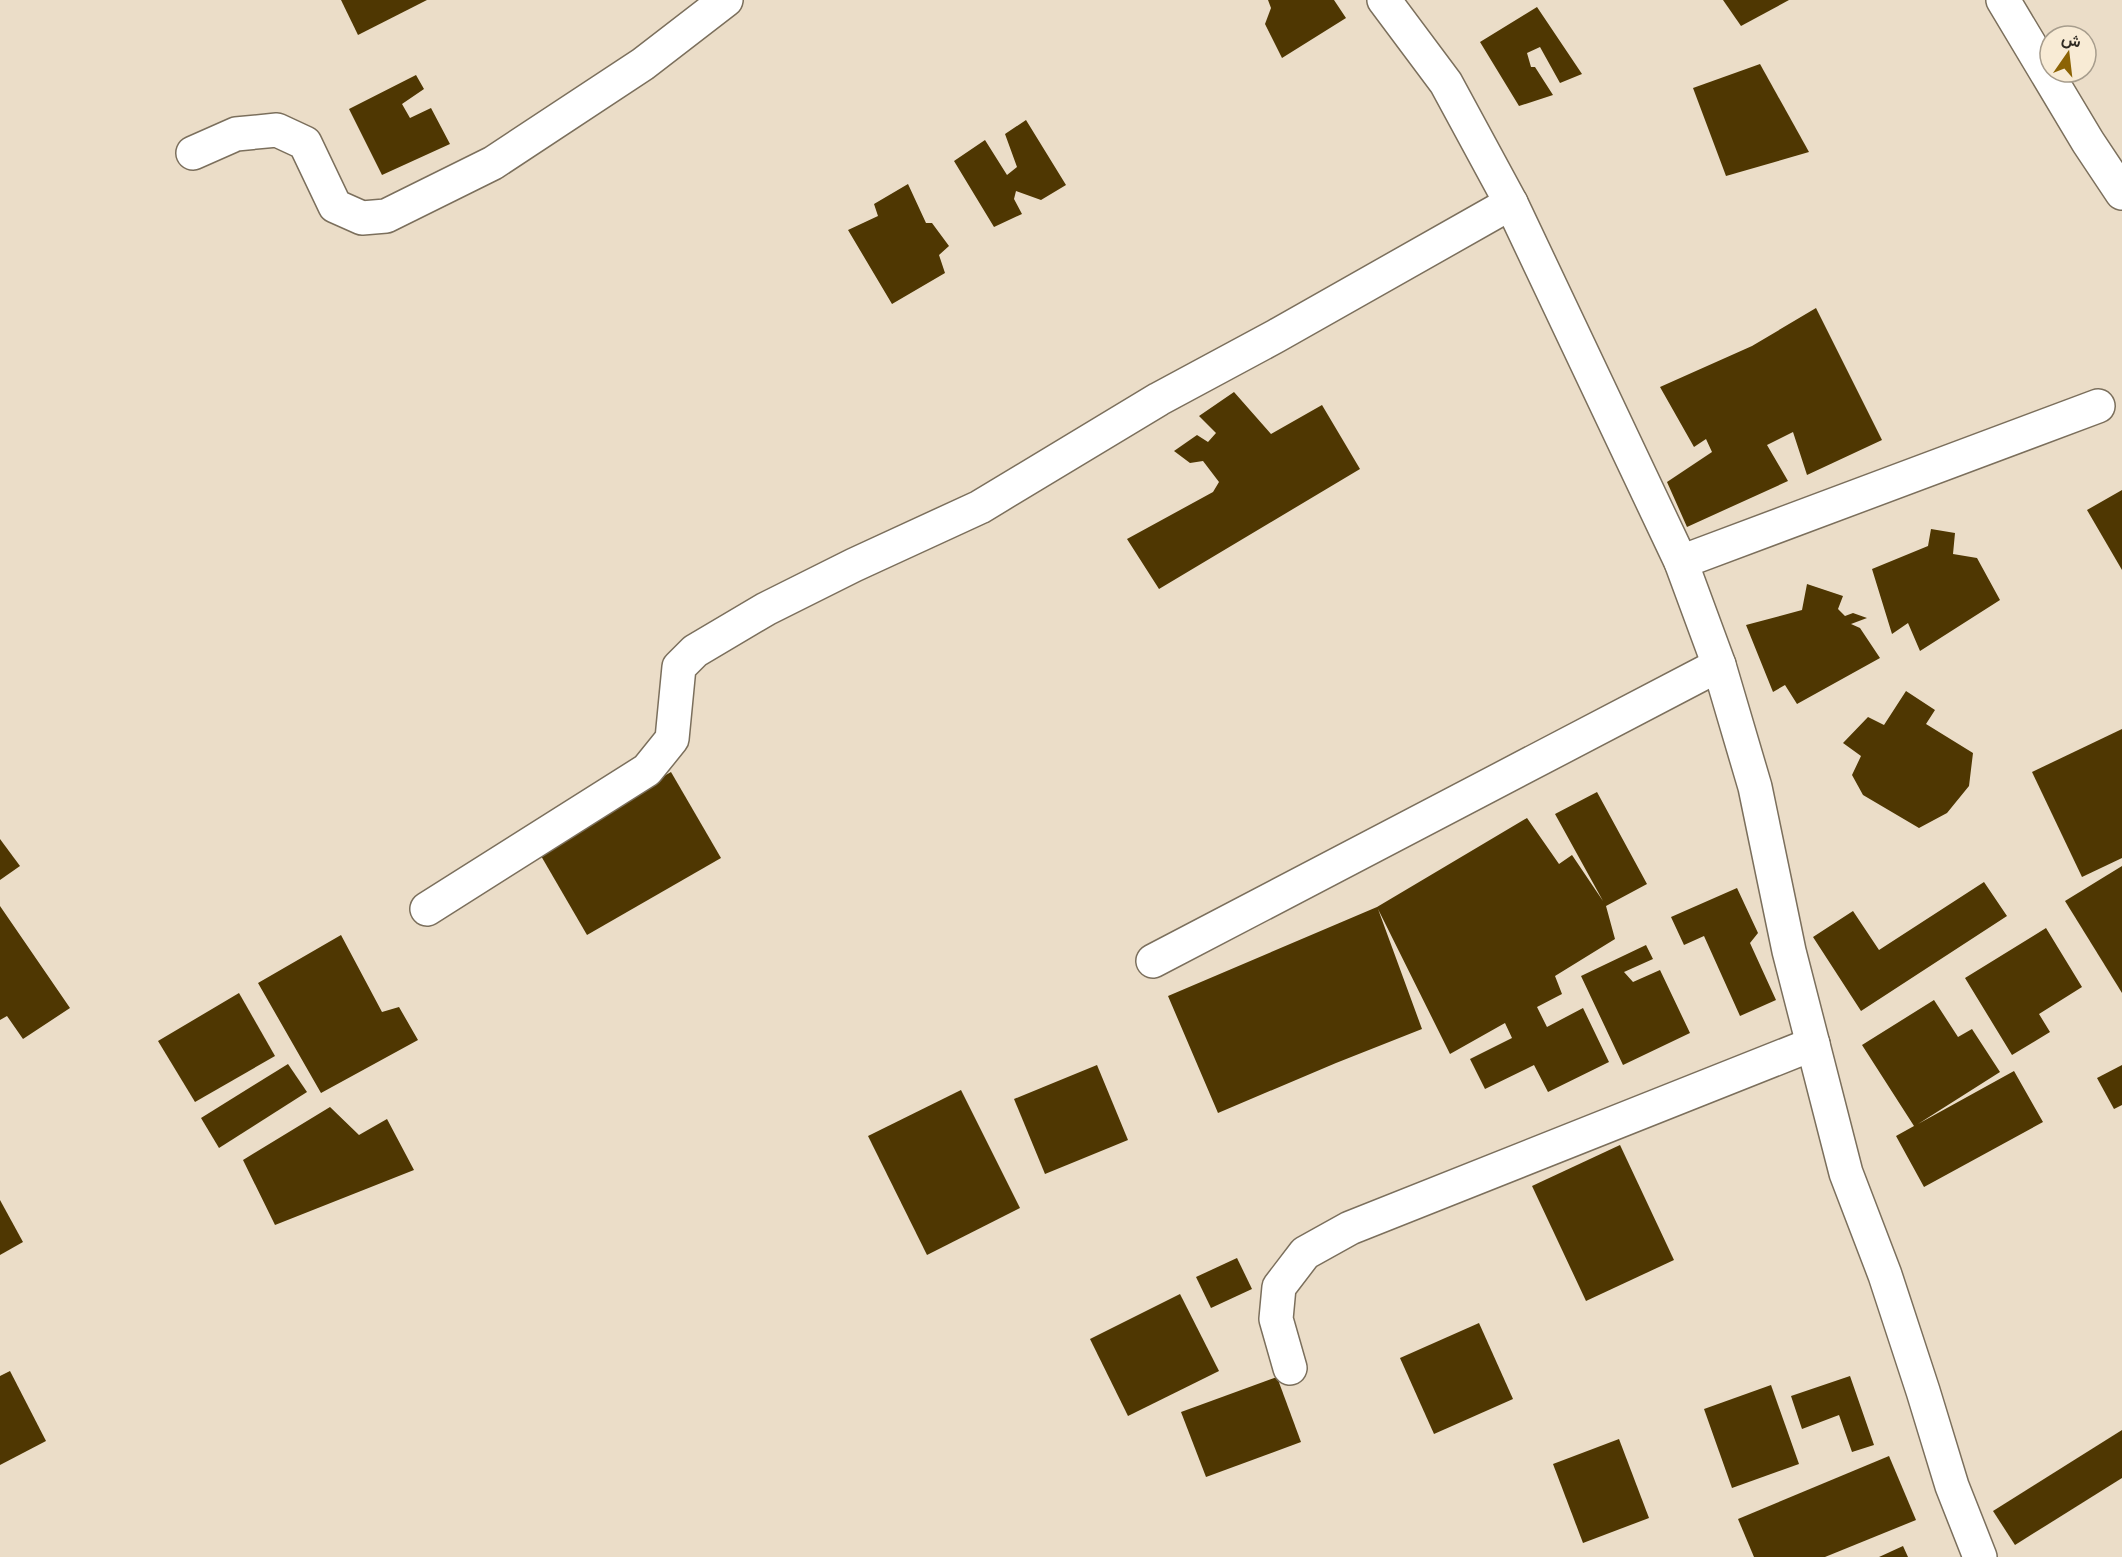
<svg xmlns="http://www.w3.org/2000/svg" width="2122" height="1557" font-family="Poppins,Vazirmatn,sans-serif">
  <rect width="100%" height="100%" fill="#ebddc8"/>
  <g fill="#4f3702">
    <path d="M341 0H427L358 35Z"/>
    <path d="M1268 0H1334L1346 18 1282 58 1265 24 1271 8Z"/>
    <path d="M1723 0H1789L1741 26Z"/>
    <path d="M1537 7 1582 74 1560 83 1540 47 1527 53 1531 67H1535L1553 95 1519 106 1480 42Z"/>
    <path d="M1760 64 1809 152 1726 176 1693 88Z"/>
    <path d="M416 75 424 89 402 104 410 118 431 108 450 144 382 175 349 109Z"/>
    <path d="M1026 120 1066 185 1041 200 1016 191 1014 199 1022 214 994 227 954 161 985 140 1007 175 1017 167 1005 134Z"/>
    <path d="M908 184 926 223H932L949 246 939 255 945 273 892 304 848 230 878 216 874 204Z"/>
    <path d="M1816 308 1882 440 1807 475 1793 432 1767 445 1788 481 1687 527 1667 482 1712 452 1706 439 1694 447 1660 387 1752 346Z"/>
    <path d="M1234 392 1271 434 1322 405 1360 469 1159 589 1127 539 1213 492 1219 482 1203 461 1190 463 1174 451 1197 435 1208 442 1216 433 1199 416Z"/>
    <path d="M2122 490V570L2087 510Z"/>
    <path d="M1931 529 1955 533 1953 554 1977 558 2000 600 1920 651 1908 623 1892 634 1872 569 1928 546Z"/>
    <path d="M1807 584 1843 596 1838 609 1845 616 1853 613 1867 618 1851 624 1860 628 1880 658 1797 704 1785 685 1773 692 1746 625 1802 610Z"/>
    <path d="M1906 691 1935 710 1926 724 1973 753 1969 786 1947 813 1919 828 1863 795 1852 775 1861 756 1843 743 1868 717 1884 725Z"/>
    <path d="M2122 729V858L2082 877 2032 772Z"/>
    <path d="M671 772 721 858 587 935 537 849Z"/>
    <path d="M1597 792 1647 884 1606 906 1615 939 1555 976 1562 994 1537 1007 1547 1027 1583 1008 1609 1062 1548 1092 1534 1065 1485 1089 1470 1059 1512 1038 1505 1023 1450 1054 1378 909 1422 1029 1336 1063 1218 1113 1168 996 1377 907 1527 818 1559 864 1572 855 1603 901 1555 814Z"/>
    <path d="M0 839 20 866 0 880Z"/>
    <path d="M2122 866V993L2065 901Z"/>
    <path d="M1984 882 2007 916 1861 1011 1813 937 1853 911 1879 950Z"/>
    <path d="M1737 888 1758 933 1750 943 1776 1000 1740 1016 1704 936 1684 945 1671 917Z"/>
    <path d="M0 906 70 1008 23 1039 7 1016 0 1020Z"/>
    <path d="M2046 928 2082 987 2039 1014 2050 1032 2012 1055 1965 978Z"/>
    <path d="M341 935 382 1012 399 1007 418 1040 321 1093 258 983Z"/>
    <path d="M1646 945 1653 959 1624 972 1633 982 1660 970 1690 1033 1623 1065 1581 976Z"/>
    <path d="M239 993 275 1056 195 1102 158 1041Z"/>
    <path d="M1934 1000 1958 1037 1972 1029 2000 1072 1918 1124 2014 1071 2043 1122 1924 1187 1896 1136 1914 1126 1862 1045Z"/>
    <path d="M288 1064 307 1092 219 1148 201 1118Z"/>
    <path d="M1097 1065 1128 1140 1045 1174 1014 1099Z"/>
    <path d="M2122 1065V1105L2114 1109 2097 1078Z"/>
    <path d="M961 1090 1020 1208 927 1255 868 1136Z"/>
    <path d="M330 1107 359 1135 387 1119 414 1170 275 1225 243 1160Z"/>
    <path d="M1620 1145 1674 1260 1586 1301 1532 1186Z"/>
    <path d="M0 1200 23 1242 0 1255Z"/>
    <path d="M1237 1258 1252 1289 1211 1308 1196 1277Z"/>
    <path d="M1180 1294 1219 1371 1128 1416 1090 1339Z"/>
    <path d="M1479 1323 1513 1399 1434 1434 1400 1358Z"/>
    <path d="M10 1371 46 1441 0 1465V1376Z"/>
    <path d="M1850 1376 1874 1445 1852 1452 1839 1415 1802 1429 1791 1396Z"/>
    <path d="M1277 1377 1301 1442 1206 1477 1181 1412Z"/>
    <path d="M1771 1385 1799 1464 1732 1488 1704 1409Z"/>
    <path d="M2122 1430V1478L2015 1545 1993 1511Z"/>
    <path d="M1619 1439 1649 1518 1583 1543 1553 1464Z"/>
    <path d="M1889 1456 1916 1520 1825 1557H1754L1738 1519Z"/>
    <path d="M1903 1546 1908 1557H1879Z"/>
  </g>
  <g fill="none" stroke-linecap="round" stroke-linejoin="round">
    <defs>
      <g id="minor">
        <path d="M1384 0 1446 83 1511 203 1681 562 1719 665 1755 787 1789 951 1846 1173 1885 1275 1923 1391 1952 1486 1980 1557"/>
        <path d="M2003 0 2088 142 2122 193"/>
        <path d="M193 153 236 134 277 130 305 143 335 206 362 218 386 216 493 163 643 64 726 0"/>
        <path d="M1681 562 2098 406"/>
        <path d="M427 909 647 770 672 739 679 667 695 651 766 609 854 565 980 507 1159 399 1276 336 1511 203"/>
        <path d="M1153 961 1719 665"/>
        <path d="M1290 1368 1276 1319 1279 1287 1305 1253 1350 1228 1813 1044"/>
      </g>
    </defs>
    <use href="#minor" stroke="#7b6f5c" stroke-width="36"/>
    <use href="#minor" stroke="#fff" stroke-width="33"/>
  </g>
  <g transform="translate(2068 54) rotate(14)"><circle r="28" fill="#f8ebd5" stroke="#a79d8d" stroke-width="1.5"/>
  <path d="M0-4.5L10 22L0 15L-10 22Z" fill="#8c6304"/>
  <text y="-9" font-size="16" font-weight="bold" text-anchor="middle" fill="#2e2921">ش</text>
  </g>
</svg>
